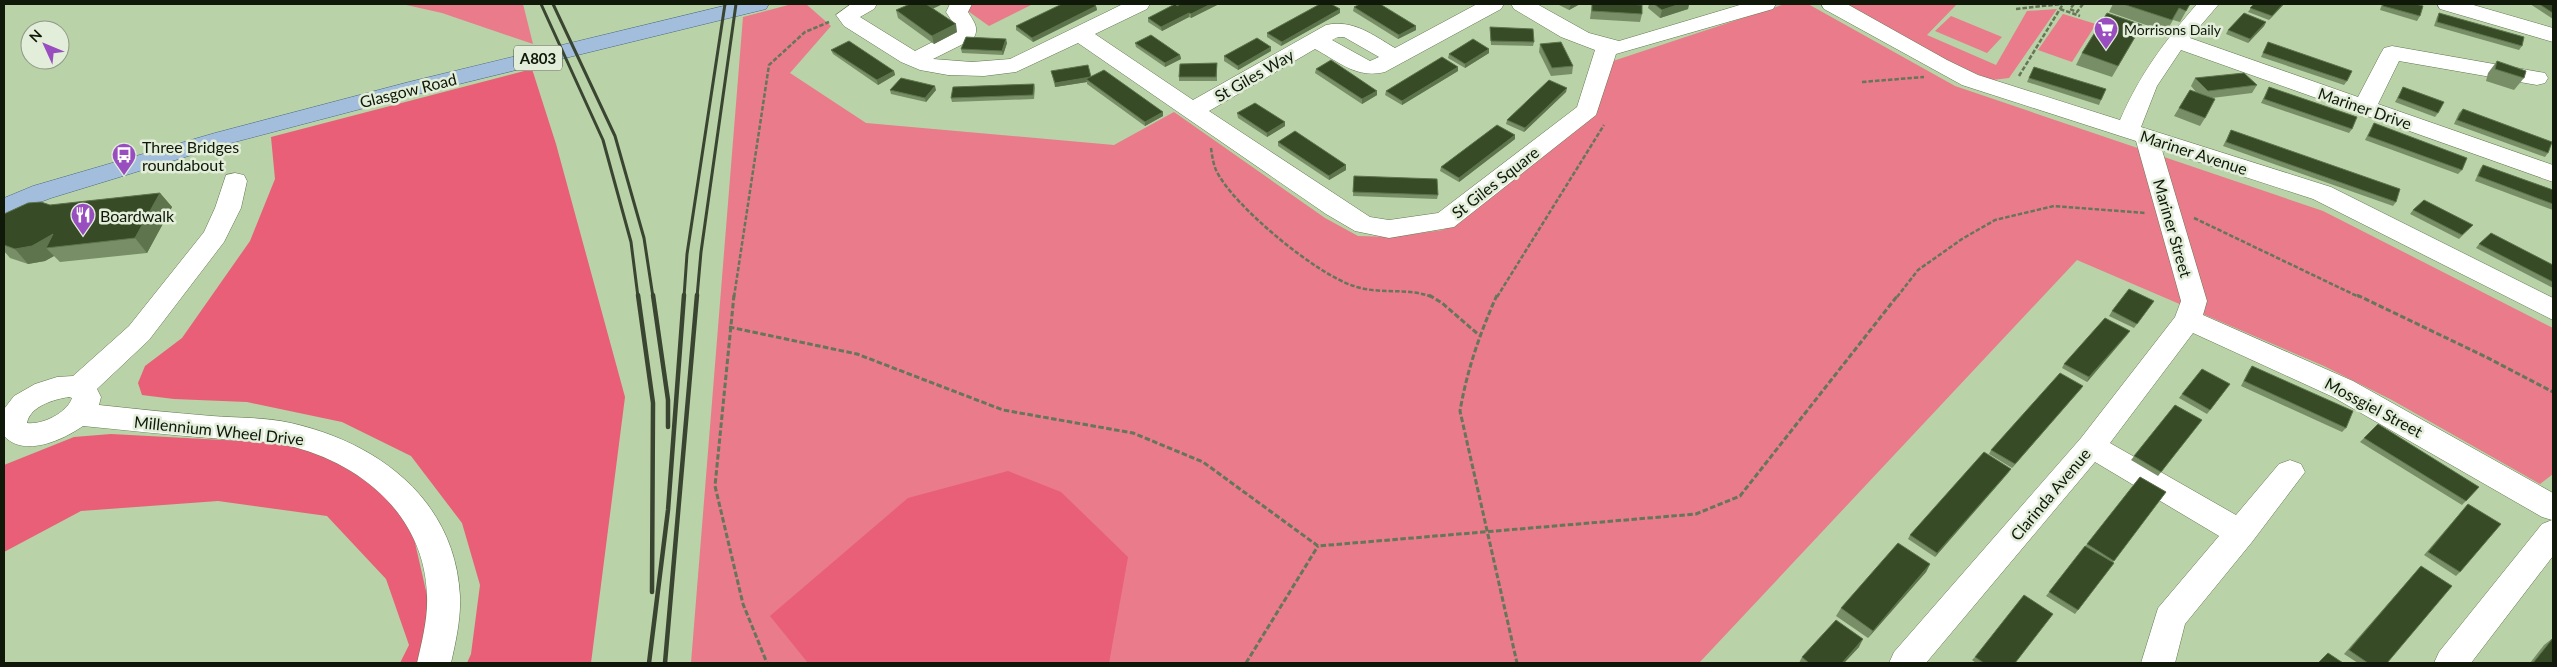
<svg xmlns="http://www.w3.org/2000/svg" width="2557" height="667" font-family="Lato,sans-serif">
  <rect width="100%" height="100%" fill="#b9d2a7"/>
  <g fill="#e97b8a">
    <path d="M402 4H523L533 44 442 13Z"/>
    <path d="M792 4H806L831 26 790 73 866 123 1114 145 1174 112 1325 218 1358 236 1393 237 1443 230 1597 112 1610 62 1785 4H1808L1955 86 2323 211 2553 328V474L2540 484 2392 400 2324 366 2077 260 1699 663H691L743 17Z"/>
    <path d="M972 4H1033L989 26 968 11Z"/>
    <path d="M1842 4H1957L1927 35 1996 65 2027 11 2057 9 2009 78 1992 80 1939 59Z"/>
    <path d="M2063 14 2096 24 2072 62 2038 50Z"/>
    <path d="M1951 16 2002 37 1987 53 1935 31Z"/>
  </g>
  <g fill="#e85f77">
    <path d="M532 69 556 144 625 397 591 663H467L471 654 480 585 462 523 411 456 342 422 247 402 174 399 142 395 138 383 145 366 182 338 250 241 275 179 271 137Z"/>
    <path d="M111 434 298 444 384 486 410 521 429 604 422 663H400L409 645 386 579 327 516 218 501 81 511 4 552V465L74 437Z"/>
    <path d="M1008 471 1061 492 1128 557 1109 663H808L770 616 908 498Z"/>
  </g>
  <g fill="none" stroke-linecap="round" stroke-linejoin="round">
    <defs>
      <g id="minor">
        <path d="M851 4H877L874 9 860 17 915 51 954 31 955 26 946 12 950 4H972L968 12C974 22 980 28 973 39L933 59 972 62 1010 59 1123 4H1150L1147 9 1095 34 1193 100 1326 25C1353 19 1373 35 1395 48L1477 4H1504L1501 9 1385 72C1357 79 1339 62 1315 49L1209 111 1370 217 1389 220 1438 213 1577 107 1595 50 1561 37 1514 9 1511 4H1537L1589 33 1619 41 1743 4H1776L1773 9 1616 54 1596 115 1454 227 1389 238 1355 231 1326 214 1078 43 1016 72 984 76 948 75 920 70 901 62 844 26 836 15ZM1338 37H1344L1379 57 1370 61 1332 40Z"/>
        <path d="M1821 4H1847L1947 60 1978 75 2120 120C2140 74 2164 42 2197 4H2219L2190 38 2358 97 2381 53 2384 48 2392 46 2545 73 2548 78 2545 83 2537 85 2399 61 2378 104 2553 165V182L2181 50 2157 86 2141 127 2331 187 2553 298V320L2313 199 2162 150 2207 301 2203 315 2353 381 2553 493V556L2471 663H2434L2439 652 2542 524 2552 520 2542 517 2333 397 2193 333 2110 443 2236 515 2279 464 2290 460 2301 464 2305 472 2252 542 2185 624 2175 663H2141L2158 608 2219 536 2095 462 1926 663H1889L1894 652 2081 438 2175 317 2181 301 2136 141 1962 85 1824 9Z"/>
        <path d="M2437 4H2470L2553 28V42L2440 9Z"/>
        <path d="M235 173 244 175 247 181 241 208 224 242 149 340 97 389 101 397 99 405C137 409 174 413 212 416 238 418 265 417 291 423 379 443 455 500 460 596 461 618 456 641 451 663H417C422 641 428 618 427 596 425 518 365 466 294 447 267 440 238 441 211 438 168 435 126 430 83 426 63 440 24 458 4 436V409L14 396 35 384 57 377 73 376 129 326 204 232 215 208 226 175ZM69 397 72 398C67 413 42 425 27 423 30 406 55 399 69 397Z"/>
      </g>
      <path id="major" d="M732 4H769L766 9 414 95 231 143 51 198 4 216V198L33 186 215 133 409 82Z"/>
    </defs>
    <use href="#minor" stroke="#617750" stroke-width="1"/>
    <use href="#major" stroke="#486884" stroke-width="1"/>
    <g stroke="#657659" stroke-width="2.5" stroke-dasharray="4.5 2" stroke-linecap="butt">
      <path d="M2074 4 2070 9 2077 12 2083 4"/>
      <path d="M2016 9 2061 4"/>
      <path d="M2060 9 2080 16"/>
      <path d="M2019 76 2063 4"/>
      <path d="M1862 82 1924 77"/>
      <path d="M1211 148C1212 155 1213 163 1216 170 1232 205 1317 275 1354 286 1379 295 1407 287 1432 297"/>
      <path d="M2194 218 2359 297"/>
      <path d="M734 297 769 65 805 32 829 22"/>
      <path d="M1497 297 1604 125"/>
      <path d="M1897 297 1918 270 1962 239 1995 220 2054 206 2145 213"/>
    </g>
    <g stroke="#657659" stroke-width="3" stroke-dasharray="5.5 2.5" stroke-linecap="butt">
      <path d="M734 295 715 486 743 604 767 663"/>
      <path d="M1429 295 1442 303 1479 335"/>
      <path d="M1497 295C1480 333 1467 370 1460 411L1517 663"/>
      <path d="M2357 295 2486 357 2553 392"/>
      <path d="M729 327 857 354 1003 410 1133 433 1203 462 1318 546 1696 514 1740 496 1898 295"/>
      <path d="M1246 663 1318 546"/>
    </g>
    <use href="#minor" fill="#fff" fill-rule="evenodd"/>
    <use href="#major" fill="#a3bedd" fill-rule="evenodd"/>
    <g stroke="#394530" stroke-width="3">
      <path d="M541 4 603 140 631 242 638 297"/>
      <path d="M553 4 615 136 644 238 653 297"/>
      <path d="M684 297 687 254 725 4"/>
      <path d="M697 297 701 252 736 4"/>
    </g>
    <g stroke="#394530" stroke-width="4.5">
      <path d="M638 295 653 403 652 592"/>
      <path d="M653 295 668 400V427"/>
      <path d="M649 663 668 510 684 295"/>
      <path d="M665 663 697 295"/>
    </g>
  </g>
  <g fill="#788e66">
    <path d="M1181 4H1219L1191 18 1189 17 1162 31 1148 22V18Z"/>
    <path d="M1557 4H1580L1569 10Z"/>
    <path d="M1592 4H1629L1642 14 1640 22 1590 19Z"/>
    <path d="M1649 4H1689L1688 9 1660 18 1648 8Z"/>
    <path d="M2113 4H2190L2180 22 2173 20 2166 32 2109 12Z"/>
    <path d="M2254 4H2284L2269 20 2248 12Z"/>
    <path d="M2382 4H2416L2420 16 2417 21 2380 10Z"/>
    <path d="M2530 4H2553V19Z"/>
    <path d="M1096 6 1097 10 1033 42 1016 30V26Z"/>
    <path d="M1354 7 1416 26V30L1398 39 1353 11Z"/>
    <path d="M933 9 957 32 934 44 898 18 896 10Z"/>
    <path d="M1340 13 1281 46 1267 37V33Z"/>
    <path d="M2439 13 2522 46 2519 50 2434 26 2437 17Z"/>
    <path d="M2266 22 2264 26 2248 43 2226 34 2228 30Z"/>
    <path d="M1490 27 1534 42 1533 46 1491 45 1490 31Z"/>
    <path d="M2136 36 2112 77 2076 65 2082 53Z"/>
    <path d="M2268 42 2347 81 2344 85 2261 57Z"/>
    <path d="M1007 43 1003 55 962 53 961 49Z"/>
    <path d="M1135 43 1180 55 1181 59 1165 67 1136 47Z"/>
    <path d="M1540 44 1573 66 1572 74 1551 76 1539 52Z"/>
    <path d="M1489 49V53L1465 68 1448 58 1449 54Z"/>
    <path d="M831 50 894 71 895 75 878 85 833 54Z"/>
    <path d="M1271 51 1238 70 1224 61V56Z"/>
    <path d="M2497 61 2524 78 2514 90 2486 81 2488 73Z"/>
    <path d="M1217 63V81H1179V77Z"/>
    <path d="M2034 67 2101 100 2099 105 2027 82Z"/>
    <path d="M1316 69 1377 95 1362 104 1315 73Z"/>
    <path d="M1051 71 1091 77 1163 112V116L1145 126 1087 84V82L1055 87Z"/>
    <path d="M1458 71 1402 105 1385 95 1386 91Z"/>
    <path d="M2195 78 2257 85 2252 93 2212 98 2205 118 2200 126 2174 116 2190 90 2196 92 2191 86Z"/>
    <path d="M1034 84 1035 88 1034 99 952 102 951 98Z"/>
    <path d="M2269 87 2352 129 2349 133 2261 103Z"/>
    <path d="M2403 87 2438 113 2435 117 2395 102Z"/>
    <path d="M890 90H936L926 102 891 94Z"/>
    <path d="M1566 92 1524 132 1506 124 1507 120Z"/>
    <path d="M2463 109 2548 153 2545 157 2454 124 2459 113Z"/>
    <path d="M1237 113 1285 122V126L1267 137 1238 118Z"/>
    <path d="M2374 123 2462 170 2458 174 2365 140Z"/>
    <path d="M2231 130 2396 202 2393 206 2223 146Z"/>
    <path d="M1515 139 1459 182 1440 171 1441 167Z"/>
    <path d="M1278 142 1346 170 1329 180 1278 146Z"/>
    <path d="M2483 165 2553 190V210L2475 181 2480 169Z"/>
    <path d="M1354 176 1438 195 1437 199 1353 196Z"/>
    <path d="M160 193 172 207 147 253 60 262 54 256 45 261 28 264 10 258 4 251V214L50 205Z"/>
    <path d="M2413 210 2469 229 2459 239 2410 214Z"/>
    <path d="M2479 244 2553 265V288L2476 248Z"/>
    <path d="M2154 301 2134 328 2109 316 2112 311Z"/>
    <path d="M2127 335 2087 382 2062 368 2064 364Z"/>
    <path d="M2252 366 2346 428 2342 432 2241 386 2249 370Z"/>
    <path d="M2230 384 2207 414 2179 398 2182 394Z"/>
    <path d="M2083 386 2080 390 2012 468 1989 454 1991 450Z"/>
    <path d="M2175 405 2202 420 2158 476 2131 460Z"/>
    <path d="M2364 438 2479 487 2462 505 2360 442Z"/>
    <path d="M2008 473 1935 557 1908 539 1910 535Z"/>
    <path d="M2140 477 2166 492 2113 562 2114 563 2075 614 2046 596Z"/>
    <path d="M2468 504 2460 572 2456 576 2424 555Z"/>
    <path d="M1930 564 1926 572 1868 638 1836 616 1841 608Z"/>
    <path d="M2421 566 2387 663H2358L2344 654Z"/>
    <path d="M2553 638V663H2530L2544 645Z"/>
    <path d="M1859 647 1844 663H1799L1802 657Z"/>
    <path d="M1975 657 2015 663H1976L1972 660Z"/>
  </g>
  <g fill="#5d744d">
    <path d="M926 4H943L928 11Z"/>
    <path d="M1211 4H1219L1191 18V14Z"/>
    <path d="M1571 4H1580L1569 10Z"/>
    <path d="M1680 4H1689L1688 9 1660 18 1662 10Z"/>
    <path d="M2283 4H2284L2269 20 2272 16Z"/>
    <path d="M1096 6 1097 10 1033 42 1032 38Z"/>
    <path d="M1340 9V13L1281 46 1282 42Z"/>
    <path d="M1189 13V17L1162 31 1161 27Z"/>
    <path d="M2266 22 2264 26 2248 43 2250 39Z"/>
    <path d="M956 24 957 32 934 44 932 36Z"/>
    <path d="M1416 26V30L1398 39 1399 35Z"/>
    <path d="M1006 39 1007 43 1003 55 1002 51Z"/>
    <path d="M1271 47V51L1238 70V66Z"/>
    <path d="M1489 49V53L1465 68V64Z"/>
    <path d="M1180 55 1181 59 1165 67V63Z"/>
    <path d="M1458 67V71L1402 105V101Z"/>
    <path d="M894 71 895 75 878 85 877 80Z"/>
    <path d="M1091 77 1086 79 1087 82 1055 87V83Z"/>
    <path d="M935 86 936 90 926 102 925 98Z"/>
    <path d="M1567 88 1566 92 1524 132 1525 128Z"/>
    <path d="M1377 91V95L1362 104V99Z"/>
    <path d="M1163 112V116L1145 126V122Z"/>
    <path d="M1285 122V126L1267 137V133Z"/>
    <path d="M1515 135V139L1459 182V178Z"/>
    <path d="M1346 165V170L1329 180V176Z"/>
    <path d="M160 193 172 207 147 253 135 238Z"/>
    <path d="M53 234 46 248 54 256 45 261 28 264 15 249Z"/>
    <path d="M2130 331 2127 335 2087 382 2089 377Z"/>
    <path d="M2083 386 2080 390 2012 468 2015 464Z"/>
    <path d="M2011 469 2008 473 1935 557 1937 553Z"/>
    <path d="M1930 564 1926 572 1868 638 1873 631Z"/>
    <path d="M1863 639 1859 647 1844 663H1842Z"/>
  </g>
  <g fill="#364b26" stroke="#5d744d">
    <path d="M910 4H926L956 24 932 36 896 10Z"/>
    <path d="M1062 4H1093L1096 6 1032 38 1016 26Z"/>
    <path d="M1175 4 1177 6 1181 4H1211L1191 14 1189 13 1161 27 1148 18Z"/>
    <path d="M1320 4H1331L1340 9 1282 42 1267 33Z"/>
    <path d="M1360 4H1380L1416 26 1399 35 1354 7Z"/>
    <path d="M1592 4H1629L1642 5V14L1592 11Z"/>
    <path d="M1654 4H1680L1662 10Z"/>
    <path d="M2123 4H2190L2186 11 2179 8 2172 20Z"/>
    <path d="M2254 4H2283L2272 16 2250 8Z"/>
    <path d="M2383 4H2416L2423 6 2420 16 2383 6Z"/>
    <path d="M2539 4H2553V13Z"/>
    <path d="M2107 13 2142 25 2118 66 2082 53Z"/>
    <path d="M2244 13 2266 22 2250 39 2228 30Z"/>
    <path d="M2439 13 2524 37 2522 46 2437 22Z"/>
    <path d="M1490 27 1533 29 1534 42 1491 41Z"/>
    <path d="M1151 35 1180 55 1165 63 1135 43Z"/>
    <path d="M966 37 1006 39 1002 51 961 49Z"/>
    <path d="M1257 38 1271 47 1238 66 1224 56Z"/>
    <path d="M1473 39 1489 49 1465 64 1449 54Z"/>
    <path d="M849 41 894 71 877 80 831 50Z"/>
    <path d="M1561 42 1573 66 1552 68 1540 44Z"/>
    <path d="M2268 42 2352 71 2347 81 2263 53Z"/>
    <path d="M1442 57 1458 67 1402 101 1386 91Z"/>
    <path d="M1331 60 1377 91 1362 99 1316 69Z"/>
    <path d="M2497 61 2526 71 2524 78 2495 69Z"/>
    <path d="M1217 63 1216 77H1179L1180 64Z"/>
    <path d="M1088 65 1091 77 1055 83 1051 71Z"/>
    <path d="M2034 67 2106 89 2101 100 2029 78Z"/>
    <path d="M1104 70 1163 112 1145 122 1086 79Z"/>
    <path d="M2244 73 2257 85 2208 91 2195 78Z"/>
    <path d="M901 78 935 86 925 98 890 90Z"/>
    <path d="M1549 80 1567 88 1525 128 1507 120Z"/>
    <path d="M1034 84 1033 95 951 98 953 87Z"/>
    <path d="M2269 87 2357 117 2352 129 2264 99Z"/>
    <path d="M2403 87 2444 102 2438 113 2398 98Z"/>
    <path d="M2190 90 2215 99 2205 118 2179 108Z"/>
    <path d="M1255 103 1285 122 1267 133 1237 113Z"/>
    <path d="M2463 109 2552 142 2548 153 2457 120Z"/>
    <path d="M2374 123 2467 158 2462 170 2368 136Z"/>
    <path d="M1497 125 1515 135 1459 178 1441 167Z"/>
    <path d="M2231 130 2400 189 2396 202 2226 142Z"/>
    <path d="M1295 131 1346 165 1329 176 1278 142Z"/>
    <path d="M2483 165 2553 190V204L2478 176Z"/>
    <path d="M1354 176 1437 179 1438 195 1353 192Z"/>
    <path d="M160 193 135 238 46 248 53 234 32 246 15 249 4 245V214L28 203 41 202 50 205Z"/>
    <path d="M2424 200 2473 225 2462 235 2413 210Z"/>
    <path d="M2491 233 2553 265V282L2479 244Z"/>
    <path d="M2129 289 2154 301 2137 324 2112 311Z"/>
    <path d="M2105 318 2130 331 2089 377 2064 364Z"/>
    <path d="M2252 366 2353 411 2346 428 2244 381Z"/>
    <path d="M2202 369 2230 384 2210 410 2182 394Z"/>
    <path d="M2060 373 2083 386 2015 464 1991 450Z"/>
    <path d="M2175 405 2202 420 2161 472 2134 456Z"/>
    <path d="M2378 424 2479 487 2466 501 2364 438Z"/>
    <path d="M1984 452 2011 469 1937 553 1910 535Z"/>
    <path d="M2140 477 2166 492 2114 561 2087 544Z"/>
    <path d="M2468 504 2501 524 2460 572 2428 552Z"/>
    <path d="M1898 543 1930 564 1873 631 1841 608Z"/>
    <path d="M2085 546 2114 563 2078 610 2049 592Z"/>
    <path d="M2421 566 2452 586 2387 663H2368L2349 650Z"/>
    <path d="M2024 595 2053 614 2015 663H1984L1975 657Z"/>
    <path d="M1836 620 1863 639 1842 663H1809L1802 657Z"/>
    <path d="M2553 638V663H2533Z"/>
    <path d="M2328 653 2343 663H2318Z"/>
  </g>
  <defs>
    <symbol id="supermarket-pin" viewBox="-11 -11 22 30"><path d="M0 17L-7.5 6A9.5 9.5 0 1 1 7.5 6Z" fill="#994ec0" stroke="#e2eed9"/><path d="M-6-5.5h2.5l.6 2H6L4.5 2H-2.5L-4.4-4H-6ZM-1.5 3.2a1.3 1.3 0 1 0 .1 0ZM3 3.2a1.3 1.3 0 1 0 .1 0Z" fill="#fff"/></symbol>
    <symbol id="bus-pin" viewBox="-11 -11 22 30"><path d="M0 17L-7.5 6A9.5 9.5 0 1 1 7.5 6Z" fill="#994ec0" stroke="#e2eed9"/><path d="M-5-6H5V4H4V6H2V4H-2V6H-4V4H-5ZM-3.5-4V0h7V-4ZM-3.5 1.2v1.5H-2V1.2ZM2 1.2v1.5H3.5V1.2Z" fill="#fff"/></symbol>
    <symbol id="restaurant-pin" viewBox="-11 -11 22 30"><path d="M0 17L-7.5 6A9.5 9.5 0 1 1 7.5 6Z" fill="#994ec0" stroke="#e2eed9"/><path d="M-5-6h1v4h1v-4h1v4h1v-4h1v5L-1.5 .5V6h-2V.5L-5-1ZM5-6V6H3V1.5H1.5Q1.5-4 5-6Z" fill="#fff"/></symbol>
  </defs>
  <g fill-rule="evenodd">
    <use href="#supermarket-pin" x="2092" y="15" width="28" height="38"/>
    <use href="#bus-pin" x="110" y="141" width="28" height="38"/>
    <use href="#restaurant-pin" x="69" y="201" width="28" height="38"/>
  </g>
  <g text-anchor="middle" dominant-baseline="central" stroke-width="5" stroke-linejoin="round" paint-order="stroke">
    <g font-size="14" fill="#101809" stroke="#e2eed9" text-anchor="start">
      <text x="2124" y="29">Morrisons Daily</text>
    </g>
    <rect fill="#e2eed9" stroke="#4f5847" stroke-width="1" x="514" y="45.5" width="48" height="25" rx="4"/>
    <g font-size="15" font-weight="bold" fill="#101809">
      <text x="538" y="58">A803</text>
    </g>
    <g font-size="16" fill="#101809" stroke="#e2eed9">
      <text transform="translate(1254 75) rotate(-30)">St Giles Way</text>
      <text transform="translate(408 90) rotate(-14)">Glasgow Road</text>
      <text transform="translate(2365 108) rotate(19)">Mariner Drive</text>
      <text transform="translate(2194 152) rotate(18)">Mariner Avenue</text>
      <text transform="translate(1495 182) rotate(-38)">St Giles Square</text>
      <text transform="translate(2173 228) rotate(74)">Mariner Street</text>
      <text transform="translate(2374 407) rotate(28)">Mossgiel Street</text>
      <text transform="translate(219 430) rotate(6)">Millennium Wheel Drive</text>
      <text transform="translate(2050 494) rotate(-50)">Clarinda Avenue</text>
    </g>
    <g font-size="16" fill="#101809" stroke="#e2eed9" text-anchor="start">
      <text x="142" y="146">Three Bridges<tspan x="142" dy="18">roundabout</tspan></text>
      <text x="100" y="215">Boardwalk</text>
    </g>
  </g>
  <rect width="2557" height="667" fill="none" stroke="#101809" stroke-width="10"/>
  <g transform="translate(45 45) rotate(314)"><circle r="24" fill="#e2eed9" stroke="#8e9886"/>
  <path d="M0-4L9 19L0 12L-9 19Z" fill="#994ec0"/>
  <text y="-8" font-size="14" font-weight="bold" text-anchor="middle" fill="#101809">N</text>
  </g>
</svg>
